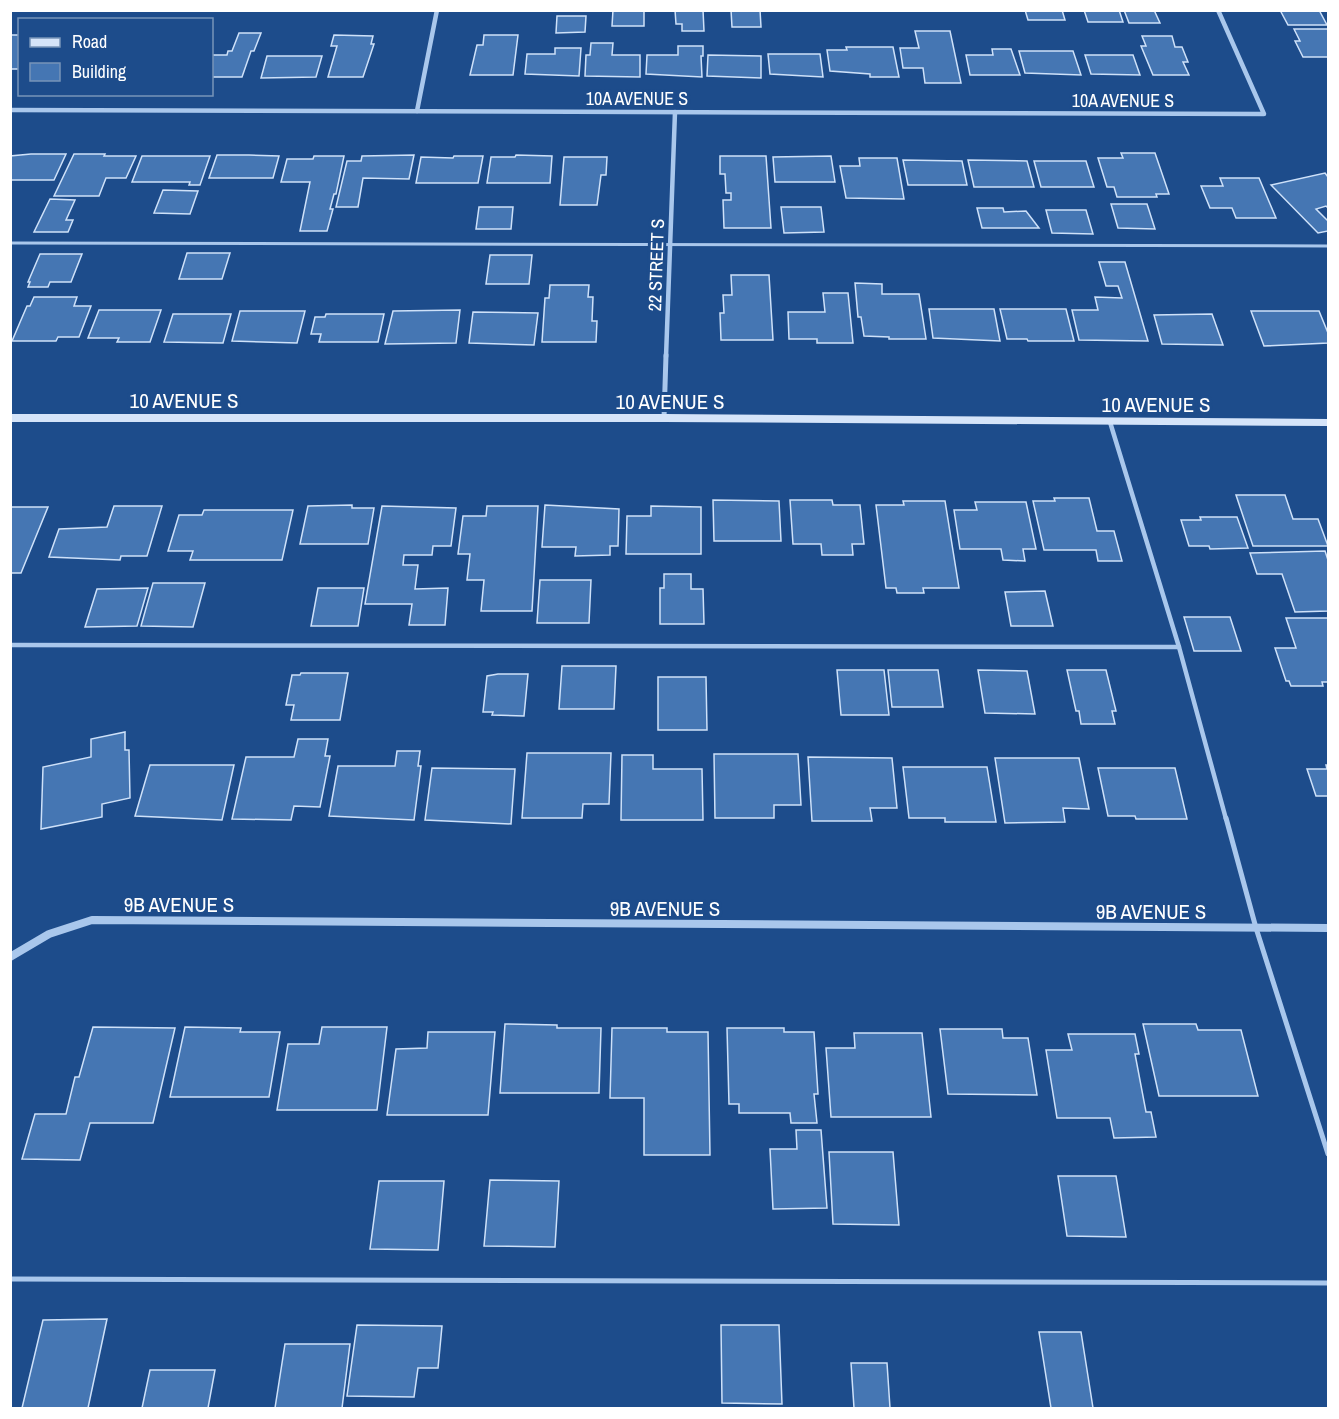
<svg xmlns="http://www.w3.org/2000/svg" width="1339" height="1419" font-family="'Archivo Narrow',sans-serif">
  <rect width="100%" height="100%" fill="#1d4c8b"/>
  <g fill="#4576b3" stroke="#cee1f9" stroke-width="1.5">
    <path d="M613 10H644V26H612Z"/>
    <path d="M675 10H703L704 31H682V24H676Z"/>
    <path d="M731 10H760L761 27H732Z"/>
    <path d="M1025 10H1062L1065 20H1028Z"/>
    <path d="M1084 10H1119L1123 22H1088Z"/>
    <path d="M1124 10H1154L1160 23H1129Z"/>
    <path d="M1280 10H1319L1327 25H1288Z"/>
    <path d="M557 16H586L585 32 556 33Z"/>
    <path d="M1294 29H1328V57H1303L1295 41H1300Z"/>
    <path d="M915 31H950L961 83H925L923 68H903L900 48H919Z"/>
    <path d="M239 33H261L254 51H251L242 77H212V55H227L228 51H232Z"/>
    <rect x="10" y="35" width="10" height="34"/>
    <path d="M334 35 373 36 371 44H374L363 77H328L337 46H331Z"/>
    <path d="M484 35H518L513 75H470L477 45H483Z"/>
    <path d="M1142 36H1172L1175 47H1182L1188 62H1183L1189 75H1153L1141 46H1146Z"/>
    <path d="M591 43H613L612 55H640V77L585 76 586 55H590Z"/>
    <path d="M678 46H703V56H701L702 77 646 74 647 55H678Z"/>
    <path d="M846 47H893L899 77H870V74L830 71 827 50H847Z"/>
    <path d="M555 48H581L579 76 525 74 527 54H555Z"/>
    <path d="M992 49H1011L1020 75H970L966 55H993Z"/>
    <path d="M1019 51H1073L1081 75 1025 73Z"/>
    <path d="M768 54H820L823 77 770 74Z"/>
    <path d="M708 55 761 56V78L707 76Z"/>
    <path d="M1085 55H1133L1140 75 1091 74Z"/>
    <path d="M267 56H322L316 77 261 78Z"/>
    <path d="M1121 153H1155L1169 194H1156L1157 197H1117L1114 187H1107L1098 158H1123Z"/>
    <path d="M31 154H66L54 180H10V156Z"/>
    <path d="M74 154H105L104 156H136L126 178H106L99 196H54Z"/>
    <path d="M217 155H249L279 156 273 178H209Z"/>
    <path d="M414 155 409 179 363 178 358 207H336L347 161H361L362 156Z"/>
    <path d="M516 155 552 156 550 183H487L491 157H515Z"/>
    <path d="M142 156H210L200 185H189L190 182H132Z"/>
    <path d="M314 156H344L336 194H334L330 209H333L327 231H300L310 182H281L287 159H313Z"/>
    <path d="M454 156H483L478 183H416L421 157 453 158Z"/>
    <path d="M720 156H766L771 228H724L723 200H731V193H726L725 174H720Z"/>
    <path d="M831 156 835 182H775L773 157Z"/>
    <path d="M564 157H607L606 175H601L597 205H560Z"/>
    <path d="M859 158H897L904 199 846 198 840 166H860Z"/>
    <path d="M903 160 962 161 967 185H908Z"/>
    <path d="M968 160 1027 161 1034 187H974Z"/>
    <path d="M1034 161H1086L1094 187H1041Z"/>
    <path d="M1325 173 1328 177V208L1326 206 1316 209 1328 221V231L1318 233 1271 185Z"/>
    <path d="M1220 178H1259L1276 218H1236L1232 208H1210L1201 186H1223Z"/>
    <path d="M163 190 198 191 190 214 154 213Z"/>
    <path d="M50 199 75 200 66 220H73L68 232H34Z"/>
    <path d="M1111 204H1147L1155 229 1118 228Z"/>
    <path d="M479 207H513L511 229H476Z"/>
    <path d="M781 207H821L824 232 784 233Z"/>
    <path d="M977 208H1003L1004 212 1026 211 1039 228H982Z"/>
    <path d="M1046 210H1086L1093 234 1052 233Z"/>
    <path d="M187 253H230L222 279H179Z"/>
    <path d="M40 254H82L71 282H50L48 287H28L30 282H28Z"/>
    <path d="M490 255H532L529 284H486Z"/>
    <path d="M1099 262H1125L1148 341 1079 340 1072 310H1098L1095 297 1122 298 1118 286H1106Z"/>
    <path d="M731 275H769L773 340H721L720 313H724L723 295H732Z"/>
    <path d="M855 283 882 284V294H919L926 339H889V337L864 336 861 317H858Z"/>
    <path d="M550 285H589L588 297H593L592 321H597L596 342H542L545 298H549Z"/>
    <path d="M823 293H848L853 343H817V339H789L788 312H825Z"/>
    <path d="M34 297H77L74 306H91L79 337H58L56 341H12L27 306H30Z"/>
    <path d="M929 309H994L1000 341 933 338Z"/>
    <path d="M1000 309H1066L1074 341H1028L1027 339H1007Z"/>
    <path d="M99 310H161L150 342H117L119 338H88Z"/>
    <path d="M460 310 456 343 385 344 393 311Z"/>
    <path d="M240 311H305L297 343 232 341Z"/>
    <path d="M1251 311H1319L1328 333V343L1264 346Z"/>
    <path d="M473 312 538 313 534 345 469 343Z"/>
    <path d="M173 314H231L223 343 164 342Z"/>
    <path d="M326 314H384L378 342H319L321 334H311L315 317H325Z"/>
    <path d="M1212 314 1223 345 1162 344 1154 315Z"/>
    <path d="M1236 495H1285L1293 519H1318L1328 546H1253Z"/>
    <path d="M1054 498H1089L1097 531H1114L1122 561H1098L1096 550H1044L1033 501H1055Z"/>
    <path d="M713 500 779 501 781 541H714Z"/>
    <path d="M790 500H832L833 505H860L864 544H852L853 555H822L821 544H793Z"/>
    <path d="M903 501H945L959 588H923L924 593H897L896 588H886L876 505H904Z"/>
    <path d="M975 502H1026L1036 549H1023L1025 561 1003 560 1001 549H960L954 510H977Z"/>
    <path d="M352 505V508H374L368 544H300L308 506Z"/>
    <path d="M545 505 619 509 618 546H610V555L575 556 576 547H542Z"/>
    <path d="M114 506H162L147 556H121L120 560 49 557 59 529 107 527Z"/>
    <path d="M382 506 456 508 451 546H433L432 555H404L403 565H418L415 589 448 588 445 625H409L412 604H365Z"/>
    <path d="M487 506H538L532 611H481L484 580H467L470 554H458L463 516H486Z"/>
    <path d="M651 506 701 507V554H626L627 516H651Z"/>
    <path d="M10 507H48L21 573H10Z"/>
    <path d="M204 510H293L282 560H190L193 551H168L179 515H202Z"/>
    <path d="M1200 517H1237L1248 548 1210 549 1209 546H1189L1181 520H1201Z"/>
    <path d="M1325 551 1328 560V611L1295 612 1282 574H1257L1250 553Z"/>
    <path d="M664 574H691V589H703L704 624H660V588H664Z"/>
    <path d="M540 580H591L589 623H537Z"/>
    <path d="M153 583H205L193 627 141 626Z"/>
    <path d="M148 588 137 626 85 627 97 589Z"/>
    <path d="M318 588H364L358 626H311Z"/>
    <path d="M1045 591 1053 626H1011L1005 592Z"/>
    <path d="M1184 617H1230L1241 651H1194Z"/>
    <path d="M1286 618H1328V682H1322L1323 686H1291L1289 681H1286L1275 648H1296Z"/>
    <path d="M562 666H616L614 709H559Z"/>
    <path d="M837 670H884L889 715H841Z"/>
    <path d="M888 670H938L943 707H892Z"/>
    <path d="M978 670 1027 671 1035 714 985 713Z"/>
    <path d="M1067 670H1106L1116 711H1112L1115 724H1081L1079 711H1076Z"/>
    <path d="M301 673H348L340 720H291L294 705H286L292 675H300Z"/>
    <path d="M498 674H528L524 716 492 715 493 712H483L487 676Z"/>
    <path d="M658 677H706L707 730H658Z"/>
    <path d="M125 732V750H129L130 798 102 804V817L41 829 43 767 91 757V739Z"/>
    <path d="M298 739H328L325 756H330L320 807 294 806 291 820 232 819 246 757H294Z"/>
    <path d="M397 751H420L418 766H421L414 820 329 816 338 766H395Z"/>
    <path d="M527 753H611L609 804H583L582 818H522Z"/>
    <path d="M714 754H798L801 805H774V818H715Z"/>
    <path d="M622 755H653V769H702L703 820H621Z"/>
    <path d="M808 757 892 758 897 808H870L872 821H812Z"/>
    <path d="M995 758H1079L1089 809 1063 808 1065 822 1005 823Z"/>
    <path d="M150 765H234L222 820 135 816Z"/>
    <path d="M1326 765H1328V796H1316L1307 769H1327Z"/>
    <path d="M903 767H987L996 822H945V818H909Z"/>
    <path d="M432 768 515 769 511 824 425 820Z"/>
    <path d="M1098 768H1175L1187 819H1136L1135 816H1108Z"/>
    <path d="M505 1024 557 1025V1028H601L599 1093H500Z"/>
    <path d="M1143 1024H1196L1198 1030H1241L1258 1096H1159Z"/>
    <path d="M93 1027 175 1028 153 1123H90L80 1160 22 1159 35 1114H66L75 1077H79Z"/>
    <path d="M185 1027 241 1028 240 1032H280L269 1097H170Z"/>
    <path d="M322 1027H387L377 1110H277L288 1044H319Z"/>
    <path d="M612 1028H667V1032H708L710 1155H644V1098H610Z"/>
    <path d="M727 1028H784V1032H814L818 1094H814L817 1123H791L790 1113H739V1104H729Z"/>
    <path d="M940 1029H1002L1003 1038H1028L1037 1095 948 1094Z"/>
    <path d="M428 1032H495L488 1115H387L396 1049 427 1048Z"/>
    <path d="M854 1033H922L931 1117H831L826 1048H855Z"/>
    <path d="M1068 1034H1135L1139 1054H1135L1146 1112H1151L1156 1137 1114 1138 1110 1118H1057L1046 1050H1072Z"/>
    <path d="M796 1130H821L827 1208 773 1209 770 1149H797Z"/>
    <path d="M829 1152H893L899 1225 833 1224Z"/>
    <path d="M1058 1176H1116L1126 1237 1067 1236Z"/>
    <path d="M490 1180 559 1181 555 1247 484 1246Z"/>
    <path d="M379 1181H444L438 1250 370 1249Z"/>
    <path d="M107 1319 88 1408H22L43 1320Z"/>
    <path d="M357 1325 442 1326 438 1368H418L414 1397 347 1396Z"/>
    <path d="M721 1325H779L782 1404 722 1403Z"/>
    <path d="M1039 1332H1081L1093 1408H1051Z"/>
    <path d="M285 1344H350L342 1408H275Z"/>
    <path d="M851 1363H887L890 1408H854Z"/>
    <path d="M150 1370H215L208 1408H142Z"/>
  </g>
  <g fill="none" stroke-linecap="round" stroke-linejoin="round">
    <path stroke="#a9c7ec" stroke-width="3" d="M10 243 1328 246"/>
    <g stroke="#a9c7ec" stroke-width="4.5">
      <path d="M1110 422 1179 647 1226 819"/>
      <path d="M10 645 1179 647"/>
    </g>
    <g stroke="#a9c7ec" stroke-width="5">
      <path d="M1226 818 1256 928 1328 1154"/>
      <path d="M10 1279 1328 1283"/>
    </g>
    <g stroke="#a9c7ec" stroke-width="4.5">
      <path d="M10 110 1264 114 1218 10"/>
      <path d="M417 111 437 10"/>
      <path d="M666 357 675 112"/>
    </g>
    <path stroke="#a9c7ec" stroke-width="5" d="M664 418 666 355"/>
    <path stroke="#a9c7ec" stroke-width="8" d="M10 957 49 934 92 920 1328 928"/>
    <path fill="#d5e4f9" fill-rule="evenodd" d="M10 414H664L1328 419V426L664 422H10Z"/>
  </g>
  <g text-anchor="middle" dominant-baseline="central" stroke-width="6" stroke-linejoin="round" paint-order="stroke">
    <g font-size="18" fill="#fff" stroke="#1d4c8b">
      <text x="637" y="98">10A AVENUE S</text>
      <text x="1123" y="100">10A AVENUE S</text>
      <text transform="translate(656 265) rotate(-88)">22 STREET S</text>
    </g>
    <g font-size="21" fill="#fff" stroke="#1d4c8b">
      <text x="184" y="400">10 AVENUE S</text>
      <text x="670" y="401">10 AVENUE S</text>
      <text x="1156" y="404">10 AVENUE S</text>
      <text x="179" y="904">9B AVENUE S</text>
      <text x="665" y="908">9B AVENUE S</text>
      <text x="1151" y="911">9B AVENUE S</text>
    </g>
  </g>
  <rect width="1339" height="1419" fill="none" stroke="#ffffff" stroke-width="24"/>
  <rect x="18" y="18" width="195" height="78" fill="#1d4c8b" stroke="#7794b9" stroke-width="1.5"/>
  <rect x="30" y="38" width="30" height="9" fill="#d5e4f9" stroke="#7794b9" stroke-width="1.5"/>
  <text x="72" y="48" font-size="18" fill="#ffffff">Road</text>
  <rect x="30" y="63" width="30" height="18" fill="#4576b3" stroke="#7794b9" stroke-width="1.5"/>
  <text x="72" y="78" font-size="18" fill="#ffffff">Building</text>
</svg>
